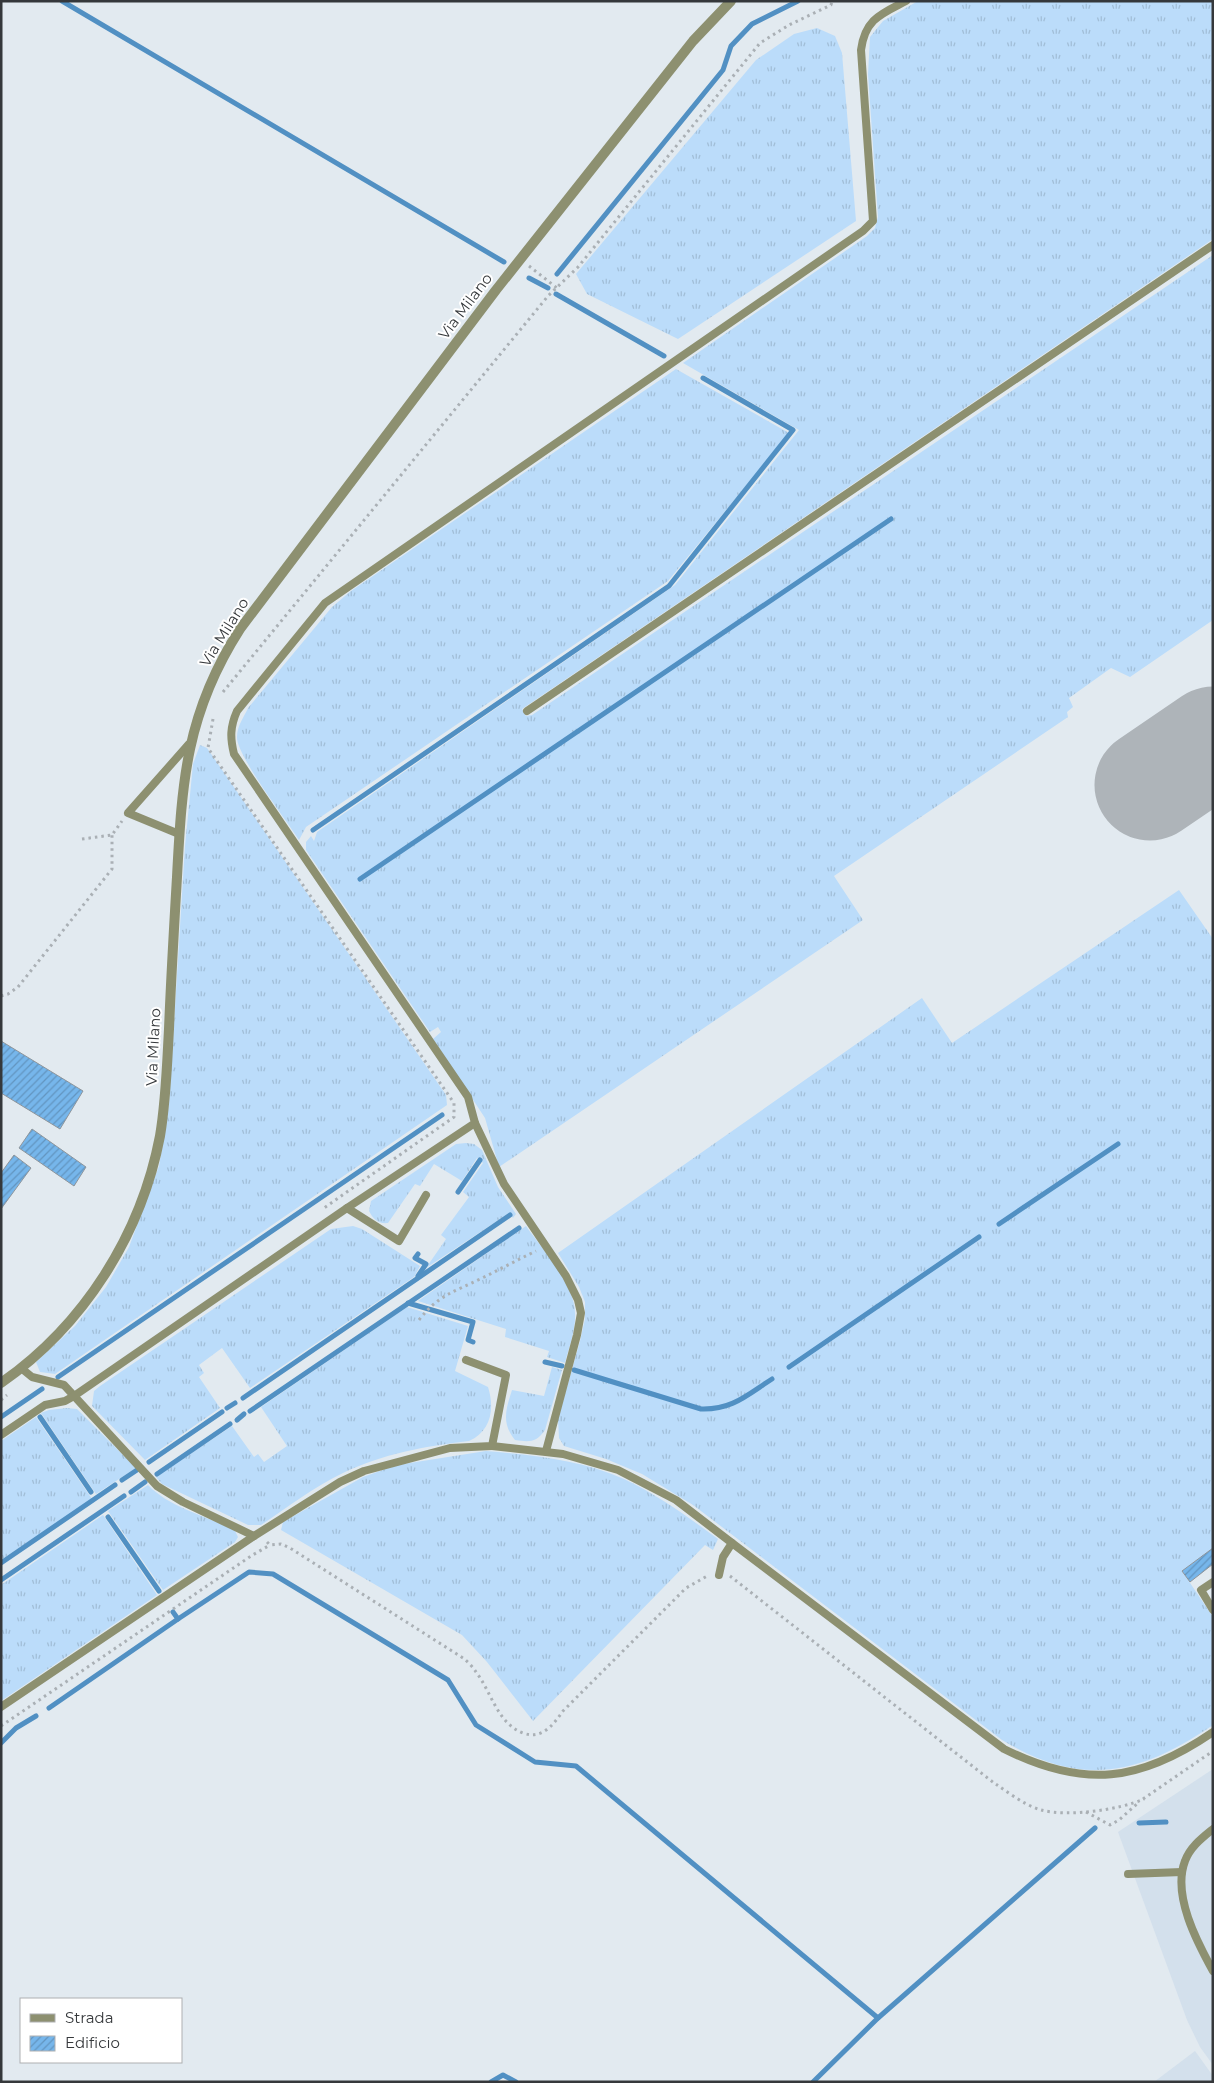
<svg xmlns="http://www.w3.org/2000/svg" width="1214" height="2083" font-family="Montserrat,sans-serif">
  <defs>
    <pattern id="grass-tufts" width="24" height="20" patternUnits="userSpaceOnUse" patternTransform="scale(1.25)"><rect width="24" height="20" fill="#bbdcfa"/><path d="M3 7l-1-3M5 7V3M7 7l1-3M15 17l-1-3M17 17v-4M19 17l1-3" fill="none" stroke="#a1bed7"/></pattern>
    <pattern id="building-hatch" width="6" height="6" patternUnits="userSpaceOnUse" patternTransform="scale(1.25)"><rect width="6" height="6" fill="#76b6eb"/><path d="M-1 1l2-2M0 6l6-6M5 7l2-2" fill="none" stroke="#6295c0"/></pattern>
  </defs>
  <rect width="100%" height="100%" fill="#e2eaf0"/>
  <g fill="#d3e0ec">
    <path d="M1213 1769V2065L1200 2047 1187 2020 1118 1832Z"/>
    <path d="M1195 2051 1213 2076V2082H1154Z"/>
  </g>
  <g fill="url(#grass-tufts)">
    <path d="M918 1H1213V239L522 709 526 716 532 715 1213 255V620L1130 677 1111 668 1069 698 1073 707 1067 712 1068 717 834 876 863 920 499 1167 485 1118 433 1039 441 1032 438 1027 430 1032 306 850V842L311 836 314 841 317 832 675 585 799 430 683 363 867 236 875 228 878 217 868 74 870 37 883 21Z"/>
    <path d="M817 28 835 36 842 53 856 221 678 339 587 294 576 274 756 60 794 34Z"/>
    <path d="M676 369 789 433 668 581 306 827 299 840C287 821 236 755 237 737 237 726 244 717 248 708L332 607 351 591Z"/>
    <path d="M200 745 207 748 446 1095 447 1105 55 1374 40 1372 36 1362 75 1326 106 1287 129 1247 159 1166 169 1105 185 846 193 764Z"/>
    <path d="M1179 890 1213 939V1548L1182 1571 1213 1617V1725C1140 1775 1081 1788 1002 1740L693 1505 642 1474 606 1459 564 1446 559 1438 558 1419 580 1341 585 1319V1302L579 1287 558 1253 922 998 952 1043Z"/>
    <path d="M466 1143 474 1144 482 1150 498 1187 516 1214 513 1218 509 1213 426 1268 446 1239 441 1235 469 1197 463 1192 483 1163 477 1158 462 1181 434 1164 420 1186 415 1184 388 1223C378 1224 373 1219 369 1211L371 1201 456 1144Z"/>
    <path d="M353 1226 362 1229 420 1266 414 1277 250 1388 222 1348 199 1365 204 1373 199 1377 220 1408 145 1460 92 1406 94 1391 100 1386 331 1229Z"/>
    <path d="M526 1226C542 1249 575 1285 575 1313 576 1330 569 1347 565 1363L547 1357 549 1351 505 1337 506 1329 418 1301Z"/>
    <path d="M407 1307 468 1326 455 1371 488 1387C495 1409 491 1431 469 1441 426 1446 382 1454 343 1473 314 1487 288 1507 261 1525H248L162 1484 156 1477 232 1426 254 1457 258 1454 264 1462 287 1446 261 1407Z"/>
    <path d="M552 1367 562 1370 545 1430C536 1443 529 1442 515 1440 501 1423 506 1409 512 1390L544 1396Z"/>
    <path d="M67 1408 77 1409 136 1468 96 1494 41 1413 49 1410Z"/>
    <path d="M36 1417 92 1499 1 1560V1441Z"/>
    <path d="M486 1451C532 1455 582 1460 624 1479 658 1495 688 1517 718 1539L713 1550 705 1545 533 1721 487 1662 462 1635 281 1530 283 1522 363 1477 397 1465Z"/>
    <path d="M148 1485C169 1507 207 1517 234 1529L238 1537 235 1542 163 1590 108 1511Z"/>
    <path d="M103 1515 157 1595 1 1701V1585Z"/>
  </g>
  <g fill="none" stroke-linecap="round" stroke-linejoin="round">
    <g stroke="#5190c3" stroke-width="5">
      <path d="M62 1 504 262"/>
      <path d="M557 274 723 70 731 46 752 24 798 1"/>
      <path d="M529 278 548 288"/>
      <path d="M556 294 664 356"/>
      <path d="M313 830 669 586 793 430 703 378"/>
      <path d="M360 879 891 519"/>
      <path d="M458 1192 480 1160"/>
      <path d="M999 1224 1118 1144"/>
      <path d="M418 1254 415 1258 426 1264 418 1276"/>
      <path d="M408 1303 473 1322 468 1340 473 1342"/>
      <path d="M545 1362 562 1366"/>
      <path d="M789 1367 979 1237"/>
      <path d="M574 1370 701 1409C732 1410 747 1395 772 1379"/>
      <path d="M58 1377 442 1115"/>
      <path d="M243 1398 510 1215"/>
      <path d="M227 1408 235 1403"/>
      <path d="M250 1411 519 1228"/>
      <path d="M1 1417 42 1389"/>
      <path d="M40 1417 91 1492"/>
      <path d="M237 1420 244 1414"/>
      <path d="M149 1462 222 1412"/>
      <path d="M157 1474 230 1424"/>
      <path d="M122 1480 137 1470"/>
      <path d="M131 1492 145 1482"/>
      <path d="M108 1517 159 1591"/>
      <path d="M1 1563 115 1485"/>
      <path d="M1 1580 124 1496"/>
      <path d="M178 1619 249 1572 273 1574 448 1680 476 1725 535 1762 576 1766 878 2018"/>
      <path d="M49 1708 178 1619 173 1612"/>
      <path d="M1 1743 16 1728 36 1716"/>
      <path d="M1139 1823 1166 1822"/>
      <path d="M491 2082 503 2075 516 2082"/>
      <path d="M813 2082 878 2018 1095 1828"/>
    </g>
    <path stroke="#aeb4b9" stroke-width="111" d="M1150 785 1213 742"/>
  </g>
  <g fill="url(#building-hatch)" stroke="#8e959b">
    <path d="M1 1041 83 1091 60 1129 1 1093Z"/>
    <path d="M32 1129 86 1167 74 1186 19 1148Z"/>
    <path d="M14 1155 31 1168 1 1209V1173Z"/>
    <path d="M1213 1548V1564L1190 1582 1182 1571Z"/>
  </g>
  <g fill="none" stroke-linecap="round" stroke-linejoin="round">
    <g stroke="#aab0b5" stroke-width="3" stroke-dasharray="2.5 4" stroke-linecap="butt">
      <path d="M529 266 557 288"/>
      <path d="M223 692 548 296 578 267 760 43 789 25 831 5 832 1"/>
      <path d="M213 719 208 748 454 1103V1117L324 1208"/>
      <path d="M82 839 112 835 122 821"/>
      <path d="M1 996 8 994 18 987 112 869V835"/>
      <path d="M419 1320C438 1295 454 1292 480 1279 499 1270 517 1260 536 1251"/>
      <path d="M1 1400 7 1395"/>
      <path d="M267 1542 270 1545 281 1544 290 1548 463 1658C468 1662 473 1667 476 1672 492 1693 497 1723 523 1733 542 1740 553 1725 563 1711L686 1588 709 1575"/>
      <path d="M730 1576 994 1783C1008 1792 1024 1805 1041 1810 1068 1817 1119 1810 1144 1799"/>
      <path d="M1 1726 251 1556 270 1545"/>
      <path d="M1143 1799 1213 1751"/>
      <path d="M1086 1812 1110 1825 1119 1820 1138 1803"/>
    </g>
    <g stroke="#8d9070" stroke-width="8">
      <path d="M527 711 1213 245"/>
      <path d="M179 834 128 813 189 744"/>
      <path d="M475 1123 504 1184 566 1276 578 1300 581 1313 577 1335 546 1451"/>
      <path d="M426 1195 399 1241 347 1208 475 1123 468 1097 234 754C230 738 230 727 237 711L325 603 863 231 873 221 861 50C865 19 881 14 906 1"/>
      <path d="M21 1368 32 1377 64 1385 157 1486 183 1502 254 1536"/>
      <path d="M1 1435 45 1405 65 1401 74 1396 347 1208"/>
      <path d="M492 1446 563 1454 618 1470 676 1500 732 1543 723 1557 719 1575"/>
      <path d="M732 1543 1004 1749C1084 1789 1140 1782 1213 1732"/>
      <path d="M1213 1582 1201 1590 1213 1610"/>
      <path d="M1 1707 254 1536 340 1482 364 1471 450 1448 492 1446 506 1375 466 1360"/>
      <path d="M1213 1829C1202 1838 1190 1847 1185 1861 1172 1895 1197 1942 1213 1971"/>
      <path d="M1128 1874 1182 1872"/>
    </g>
    <path stroke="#8d9070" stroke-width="10" d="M1 1383C84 1325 141 1235 160 1136 166 1101 167 1065 169 1029 171 978 174 928 177 877 182 781 186 713 240 629L496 290 693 41 731 1"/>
  </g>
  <g text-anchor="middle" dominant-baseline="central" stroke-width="4" stroke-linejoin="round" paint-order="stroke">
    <g font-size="15" fill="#35383b" stroke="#fff">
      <text transform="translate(465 306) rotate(-53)">Via Milano</text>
      <text transform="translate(224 632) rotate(-58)">Via Milano</text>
      <text transform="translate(153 1047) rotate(-87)">Via Milano</text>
    </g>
  </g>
  <rect width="1214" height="2083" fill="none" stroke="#35383b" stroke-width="5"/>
  <rect x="20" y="1998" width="162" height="65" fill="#ffffff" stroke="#aeafb1"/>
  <rect x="30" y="2014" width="25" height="8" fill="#8d9070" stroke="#aeafb1"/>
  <text x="65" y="2023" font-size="15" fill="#35383b">Strada</text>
  <rect x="30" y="2036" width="25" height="15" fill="url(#building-hatch)" stroke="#aeafb1"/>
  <text x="65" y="2048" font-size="15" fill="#35383b">Edificio</text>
</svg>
